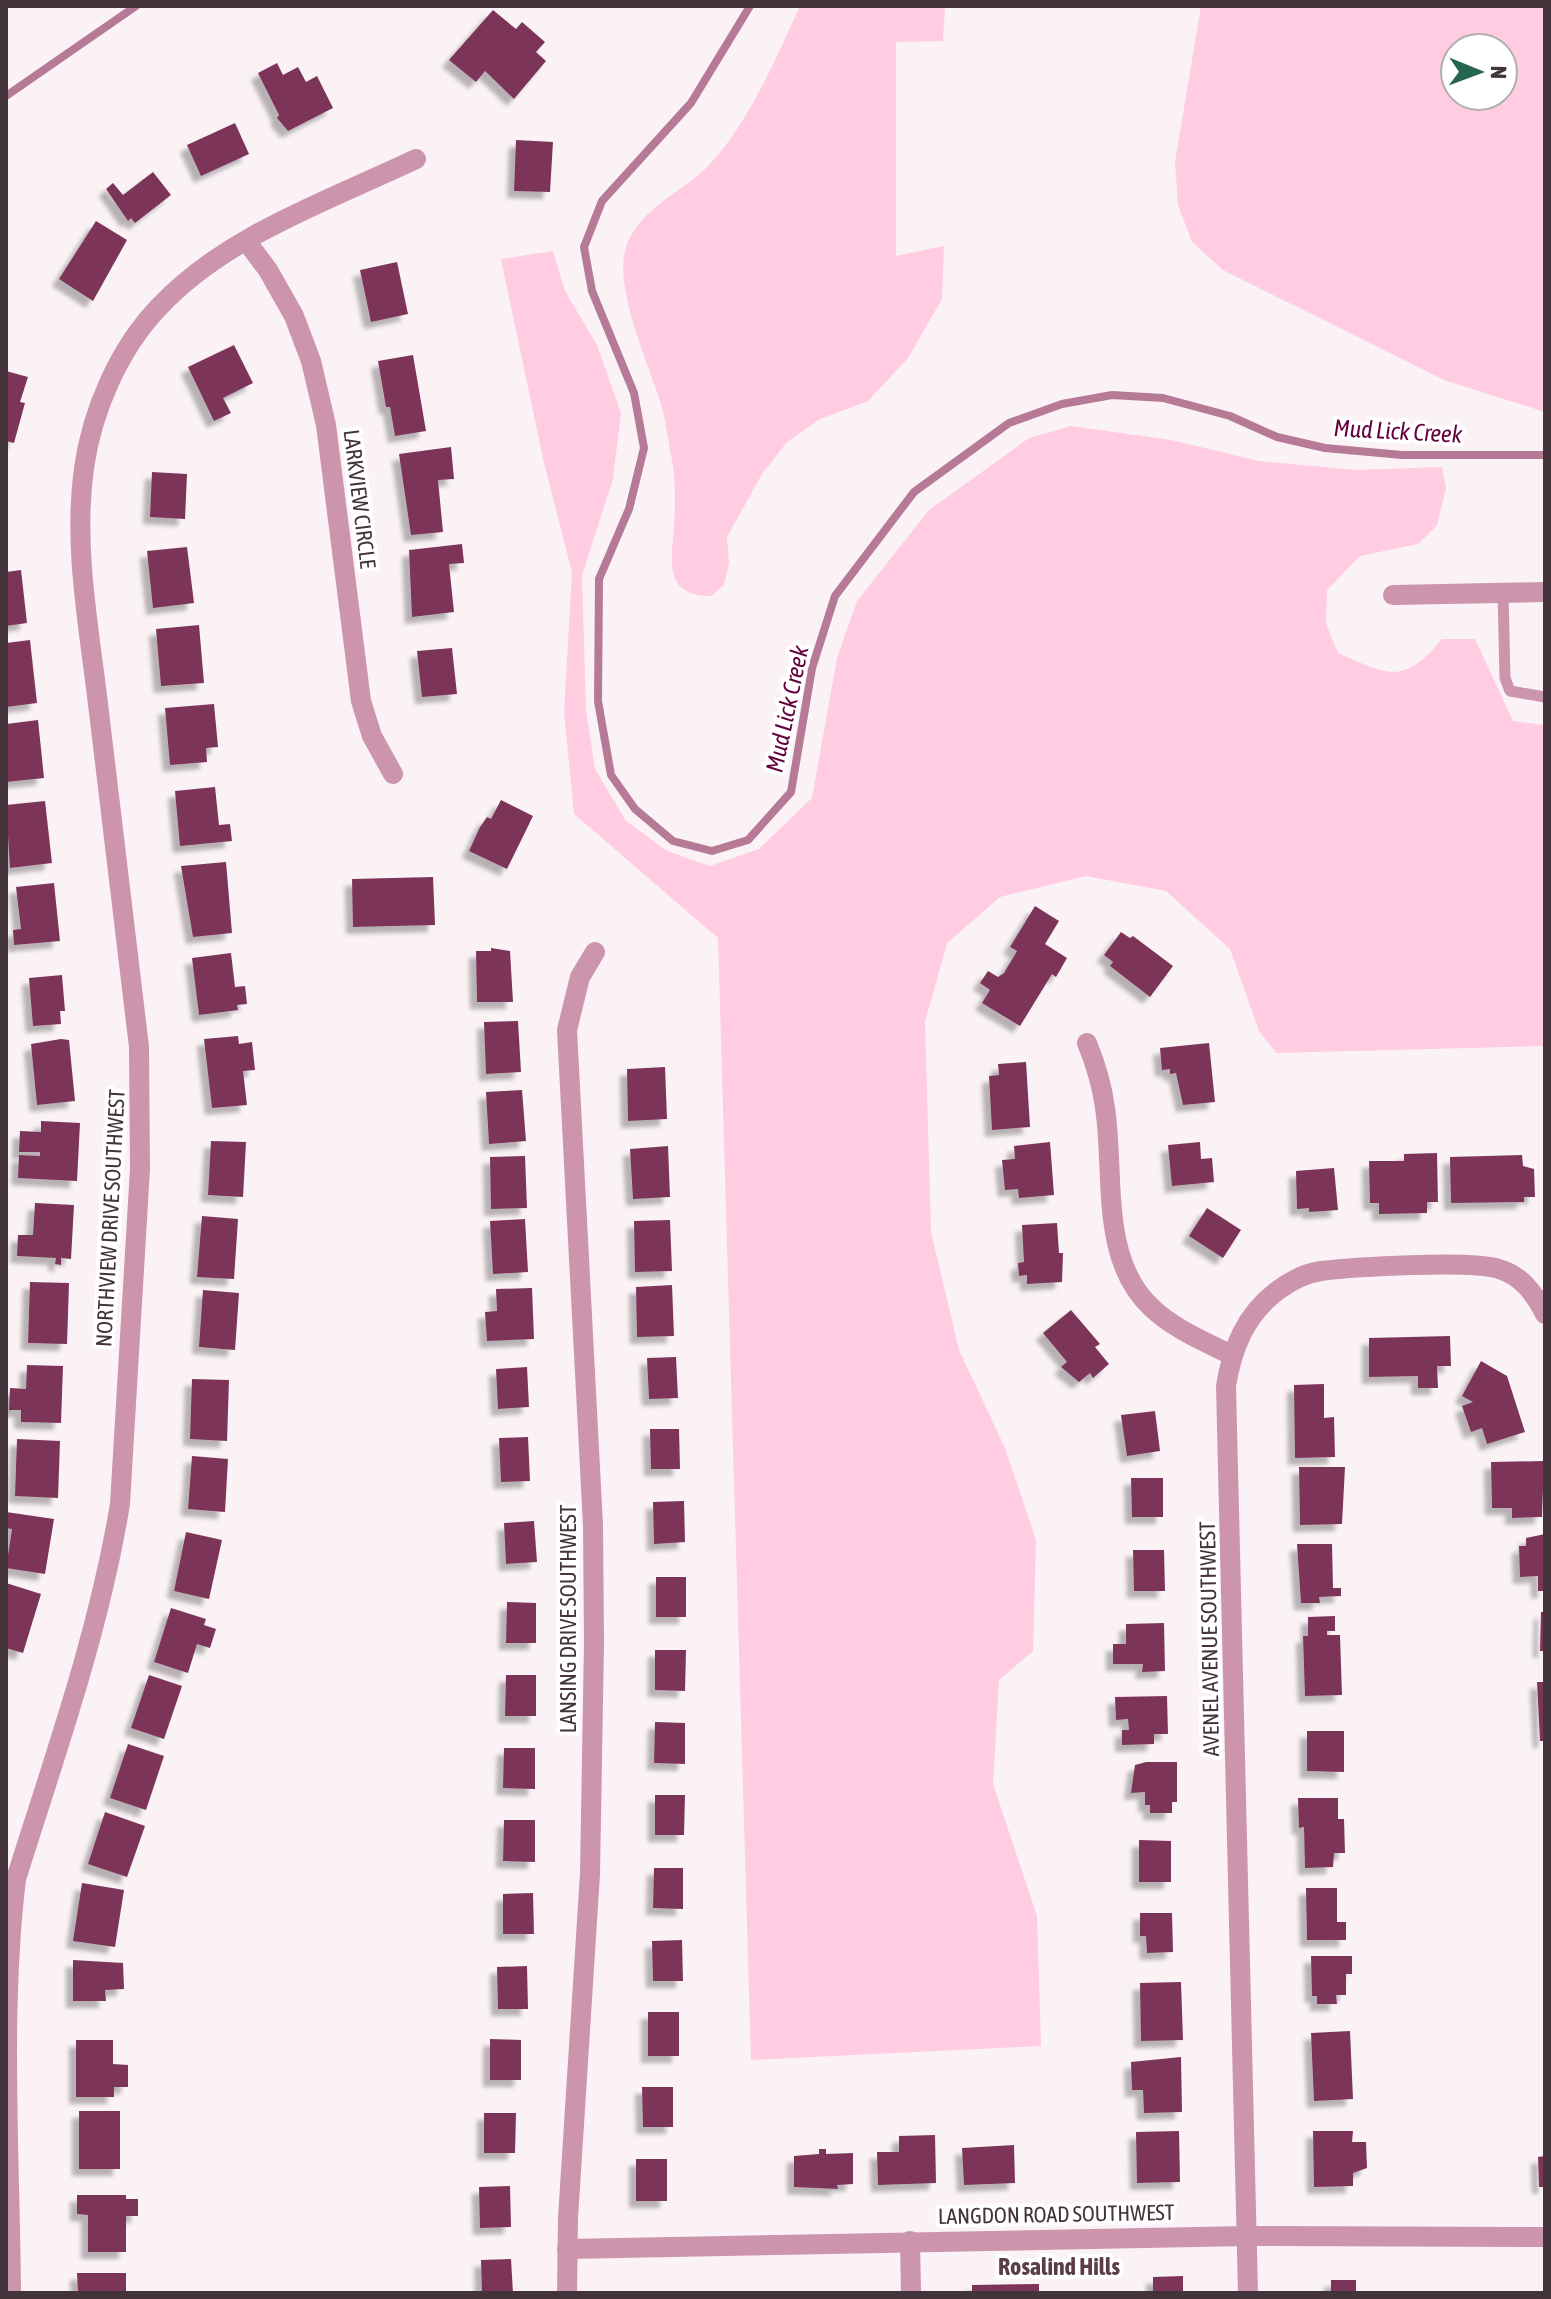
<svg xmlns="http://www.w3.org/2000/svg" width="1551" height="2299" font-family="'Asap Condensed',sans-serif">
  <defs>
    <filter id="shadow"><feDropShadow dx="-7" dy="7" stdDeviation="2" flood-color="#0004"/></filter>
  </defs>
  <rect width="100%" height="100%" fill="#faf2f5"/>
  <g fill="#ffcce2" fill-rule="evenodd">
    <path d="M800 6H945L943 41 896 42V256L944 246 942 299 908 358 868 401 820 419 787 442 762 474 727 537 729 563 724 585 711 596C664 596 671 562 674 527 675 506 676 481 672 460 668 440 666 420 660 401 648 362 610 281 628 242 645 204 683 193 710 164 750 121 776 58 800 6Z"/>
    <path d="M1201 6H1545V412L1444 380 1223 270 1192 242 1178 205 1175 162ZM1455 48H1503V96H1455Z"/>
    <path d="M553 251 565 291 597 345 621 413 613 479 582 575 586 710 595 769 626 821 667 851 710 866 759 849 812 798 837 658 857 601 929 510 1029 438 1071 426 1171 440 1259 461 1355 470 1442 467 1446 488 1437 525 1418 544 1360 556 1327 590 1326 624 1338 653C1388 675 1403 686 1442 639H1475L1513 721 1545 725V1046L1276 1053 1259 1031 1230 949 1166 891 1086 876 1000 897 947 943 925 1022 931 1232 959 1350 1005 1448 1036 1540 1033 1651 999 1680 993 1784 1037 1916 1041 2046 751 2060 718 938 574 814 564 712 572 572 544 463 501 259Z"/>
  </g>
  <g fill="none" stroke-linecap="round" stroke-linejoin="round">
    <g stroke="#b67a96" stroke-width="8">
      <path d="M750 6 691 103 602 201 584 247 592 291 634 393 644 448 629 509 599 579 598 701 611 775 635 809 673 841 712 851 748 840 791 792 812 668 835 596 914 492 1009 423 1062 404 1112 395 1163 398 1230 416 1277 437 1325 448 1402 455H1545"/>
      <path d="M6 96 136 6"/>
    </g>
  </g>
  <g fill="#7c3659" filter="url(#shadow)">
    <path d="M493 10 516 29 522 22 545 42 536 52 546 61 514 99 485 71 476 82 449 60Z"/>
    <path d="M277 63 283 75 298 67 306 82 317 76 333 108 288 131 277 118 279 115 258 73Z"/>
    <path d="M235 123 249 154 201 176 187 145Z"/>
    <path d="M516 140 553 142 550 192 514 191Z"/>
    <path d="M153 172 171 195 135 223 131 218 128 221 106 189 113 183 123 195Z"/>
    <path d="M96 221 127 240 93 301 59 279Z"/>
    <path d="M397 262 408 314 371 322 360 270Z"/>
    <path d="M234 345 253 383 223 398 231 413 214 421 188 367Z"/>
    <path d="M413 355 426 431 395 436 390 407H386L378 361Z"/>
    <path d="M6 371 28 377 20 402 25 403 14 443 6 441Z"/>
    <path d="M451 447 454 479 438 480 443 532 411 535 399 454Z"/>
    <path d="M152 472 187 474 185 519 150 517Z"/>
    <path d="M462 544 464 563 449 564 454 612 412 617 409 550Z"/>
    <path d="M187 547 194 603 153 608 147 551Z"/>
    <path d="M21 570 27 623 6 626V572Z"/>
    <path d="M199 625 204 683 161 686 156 629Z"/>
    <path d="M30 640 37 703 6 707V643Z"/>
    <path d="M452 648 457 694 422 697 417 651Z"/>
    <path d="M214 704 218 747 206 748 207 762 170 765 165 708Z"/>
    <path d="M38 720 44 778 6 782V724Z"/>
    <path d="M215 787 219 825 230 824 232 841 180 846 175 791Z"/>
    <path d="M501 800 533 816 507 869 469 851 480 827 487 817 491 819Z"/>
    <path d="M45 801 52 863 10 868 6 805Z"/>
    <path d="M226 862 232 933 193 937 181 866Z"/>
    <path d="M433 877 435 925 353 927 352 879Z"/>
    <path d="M54 883 60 941 14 945 13 930 21 929 16 887Z"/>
    <path d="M1035 906 1059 921 1045 944 1067 958 1056 977 1052 974 1020 1026 982 1003 990 990 980 983 988 971 998 977 1004 973 1017 951 1010 947Z"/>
    <path d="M1121 932 1130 938 1133 936 1173 966 1150 997 1110 966 1113 962 1104 955Z"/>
    <path d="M491 948 510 951 513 1002H477L476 951H491Z"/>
    <path d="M231 953 235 987 245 986 247 1004 237 1005 238 1010 199 1015 192 958Z"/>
    <path d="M62 975 65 1011H60L61 1024 33 1026 29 978Z"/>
    <path d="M518 1021 521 1072 486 1074 484 1022Z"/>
    <path d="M238 1036 239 1044 252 1042 255 1070 243 1071 247 1105 212 1108 204 1039Z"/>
    <path d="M61 1039 69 1040 75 1101 37 1105 31 1044Z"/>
    <path d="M1209 1043 1215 1102 1183 1105 1176 1073 1170 1074V1069L1162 1070 1160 1048Z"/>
    <path d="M1026 1062 1030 1127 992 1130 989 1076 999 1075 998 1064Z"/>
    <path d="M665 1067 667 1119 628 1121 627 1069Z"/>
    <path d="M522 1090 526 1141 489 1144 486 1092Z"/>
    <path d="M41 1121 80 1123 77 1181 18 1178 19 1155 40 1156V1152H19L20 1131 41 1132Z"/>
    <path d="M211 1141 246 1142 243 1197 208 1195Z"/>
    <path d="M1050 1142 1054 1195 1019 1198 1018 1189 1005 1190 1002 1160 1015 1159 1014 1146Z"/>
    <path d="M1200 1142 1201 1159 1212 1158 1214 1182 1172 1186 1168 1145Z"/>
    <path d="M668 1146 670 1197 633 1199 630 1149Z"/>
    <path d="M1437 1153 1438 1202H1427V1213L1379 1214V1203H1370L1369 1161H1404V1154Z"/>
    <path d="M1522 1155 1523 1166 1534 1169 1535 1197H1524V1202L1451 1203 1450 1157Z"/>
    <path d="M525 1156 527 1208 491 1209 490 1157Z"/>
    <path d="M1334 1168 1338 1210 1309 1212V1208L1297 1209 1296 1171Z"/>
    <path d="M35 1203 74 1205 71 1259 61 1258V1265L55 1264 56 1258 17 1256 18 1235H33Z"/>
    <path d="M1207 1208 1241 1230 1223 1258 1189 1236Z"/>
    <path d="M202 1216 238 1219 234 1279 197 1277Z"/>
    <path d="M525 1219 528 1272 493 1274 490 1221Z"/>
    <path d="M670 1220 672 1271 635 1272 634 1221Z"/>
    <path d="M1057 1223 1059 1253H1063L1062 1282 1027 1284V1275L1019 1276 1018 1263 1024 1262 1022 1225Z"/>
    <path d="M30 1282 69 1283 67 1344 28 1343Z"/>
    <path d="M672 1285 674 1336 637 1337 636 1287Z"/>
    <path d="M532 1288 534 1339 487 1341 485 1312 497 1311 496 1289Z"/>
    <path d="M203 1290 239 1293 235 1350 199 1347Z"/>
    <path d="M1071 1310 1100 1344 1095 1347 1109 1364 1093 1378 1090 1373 1079 1382 1061 1367 1067 1362 1043 1333Z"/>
    <path d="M1450 1336 1451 1366H1437L1438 1388H1418V1376L1369 1377V1338Z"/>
    <path d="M676 1357 678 1398 649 1399 647 1358Z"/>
    <path d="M1481 1361 1507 1376 1525 1432 1487 1444 1482 1428 1471 1432 1462 1406 1473 1402 1462 1396Z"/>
    <path d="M27 1365 63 1366 61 1423 21 1422V1410H9L10 1388 26 1389Z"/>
    <path d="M527 1367 529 1407 498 1409 496 1369Z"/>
    <path d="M192 1379 229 1380 227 1441 190 1439Z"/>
    <path d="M1324 1384V1418L1334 1417 1335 1457 1295 1458 1294 1385Z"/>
    <path d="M1155 1411 1160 1451 1127 1456 1121 1415Z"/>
    <path d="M650 1429H679L680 1469H651Z"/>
    <path d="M528 1437 530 1481 501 1482 499 1438Z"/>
    <path d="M17 1439 60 1441 58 1498 15 1496Z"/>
    <path d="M192 1456 228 1459 225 1512 188 1509Z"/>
    <path d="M1544 1461 1542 1517 1512 1518V1508H1492L1491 1462Z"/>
    <path d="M1299 1467H1345L1342 1524 1300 1525Z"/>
    <path d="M1131 1478H1163V1517H1132Z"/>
    <path d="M684 1501 685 1542 654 1544 653 1502Z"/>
    <path d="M6 1512 54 1519 45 1574 6 1568 12 1529 6 1528Z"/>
    <path d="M534 1521 537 1562 506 1564 504 1523Z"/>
    <path d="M186 1532 222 1540 209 1599 174 1591Z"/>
    <path d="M1545 1534V1591H1538V1576L1520 1577 1519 1546H1526V1538Z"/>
    <path d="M1297 1544H1332L1333 1588H1341V1596L1319 1597 1320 1603H1301Z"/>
    <path d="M1133 1550H1164L1165 1591H1134Z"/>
    <rect x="656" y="1577" width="30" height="40"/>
    <path d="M6 1583 41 1594 23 1653 6 1648Z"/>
    <path d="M507 1602 536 1603V1643H506Z"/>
    <path d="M171 1608 206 1619 204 1625 216 1629 210 1648 197 1644 188 1673 154 1662Z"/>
    <path d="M1541 1612H1545V1651H1540Z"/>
    <path d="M1335 1616V1631H1327V1635H1340L1342 1695 1305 1696 1303 1636H1308V1617Z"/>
    <path d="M1164 1623 1165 1671 1142 1672 1143 1664H1113V1644H1126V1624Z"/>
    <path d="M655 1650H686L685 1691 655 1690Z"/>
    <path d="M149 1675 182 1686 164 1739 131 1728Z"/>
    <path d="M506 1675H536V1716H505Z"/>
    <path d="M1537 1682H1545V1741H1540Z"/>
    <path d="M1167 1696 1168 1734H1154V1744L1122 1745V1730H1129L1128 1719 1116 1720 1115 1697Z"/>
    <path d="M655 1722 685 1723V1764L654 1763Z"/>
    <path d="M1307 1731H1344V1772L1307 1771Z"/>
    <path d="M128 1744 164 1756 146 1810 110 1798Z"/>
    <path d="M504 1748H535V1789L503 1788Z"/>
    <path d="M1146 1762H1177V1802H1172V1813H1150V1805H1145V1792L1131 1793 1135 1765Z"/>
    <path d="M655 1795H685L684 1835H655Z"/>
    <path d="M1298 1798H1338V1819H1344L1345 1853H1334L1333 1867 1305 1868 1304 1827 1299 1828Z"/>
    <path d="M105 1812 145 1826 127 1877 88 1864Z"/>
    <path d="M504 1820H535V1862L503 1861Z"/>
    <path d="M1139 1840 1171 1841V1882H1139Z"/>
    <path d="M654 1868H683V1909L653 1908Z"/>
    <path d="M82 1883 124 1890 115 1947 73 1941Z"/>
    <path d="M1306 1888H1337V1922H1346V1940H1307Z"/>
    <path d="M533 1893 534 1934H503V1894Z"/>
    <path d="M1140 1913H1172L1173 1952 1147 1953 1146 1936H1140Z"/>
    <path d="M682 1940 683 1981H653L652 1941Z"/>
    <path d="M1311 1956H1352V1974H1346V1995H1336L1337 2004H1317V1996H1312Z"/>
    <path d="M73 1960 123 1963 124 1989 105 1990 106 2001H73Z"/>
    <path d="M527 1966 528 2009H498L497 1967Z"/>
    <path d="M1181 1982 1183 2040 1141 2041 1140 1983Z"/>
    <rect x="648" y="2012" width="31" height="44"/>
    <path d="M1350 2031 1353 2099 1314 2101 1311 2033Z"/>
    <path d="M490 2039 521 2040V2080H490Z"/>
    <path d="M76 2040H113V2064L128 2065V2087H114V2097H76Z"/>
    <path d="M1181 2057 1182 2112 1144 2113 1143 2090H1132L1131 2062Z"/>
    <path d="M642 2087H673V2127H643Z"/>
    <rect x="79" y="2111" width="41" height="58"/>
    <path d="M484 2113H516L515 2153H484Z"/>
    <path d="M1179 2131 1180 2182 1137 2183 1136 2132Z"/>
    <path d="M1313 2131H1353L1352 2142H1366L1367 2168 1353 2173V2186L1314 2187Z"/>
    <path d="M935 2135 936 2183 878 2185 877 2152H899V2136Z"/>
    <path d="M1014 2145 1015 2183 964 2185 962 2148Z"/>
    <path d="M819 2149H826V2154L853 2153V2184L837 2185 838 2189 794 2187V2156L819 2154Z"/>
    <path d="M1545 2156V2187H1539L1538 2157Z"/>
    <rect x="636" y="2159" width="31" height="42"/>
    <path d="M510 2186 511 2227 480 2228 479 2187Z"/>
    <path d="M77 2195H126V2199H138V2216H126V2252H88V2215L77 2214Z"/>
    <path d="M511 2259 513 2293H482L481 2260Z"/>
    <path d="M77 2273H126V2293H78Z"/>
    <path d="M1183 2276V2293H1153V2277Z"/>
    <rect x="1331" y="2280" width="25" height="13"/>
    <path d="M1039 2284V2293H972V2285Z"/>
  </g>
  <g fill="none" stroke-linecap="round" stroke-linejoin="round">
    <path stroke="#cd94ad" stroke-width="11" d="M1503 593 1505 678 1510 691 1545 697"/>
    <g stroke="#cd94ad" stroke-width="20">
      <path d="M247 242 268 270 294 316 311 361 326 425 361 701 372 736 393 774"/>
      <path d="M1393 595 1545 592"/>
      <path d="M1087 1043C1096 1065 1102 1085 1105 1108 1115 1172 1099 1260 1152 1308 1174 1329 1204 1341 1231 1355"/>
      <path d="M910 2241 911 2293"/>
      <path d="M567 2249 1247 2236 1545 2237"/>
      <path d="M11 2293C10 2160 0 2010 16 1879 55 1755 99 1632 120 1504L140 1169 139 1047C126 932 112 818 98 704 89 627 73 546 84 468 92 411 119 348 160 306 227 235 330 200 416 159"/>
      <path d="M567 2293 568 2218 590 1874 594 1642 593 1525 567 1030 580 977 595 952"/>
      <path d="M1248 2293 1226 1386C1232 1349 1245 1315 1277 1291 1289 1282 1306 1273 1321 1271 1353 1267 1471 1260 1499 1269 1522 1276 1534 1293 1545 1314"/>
    </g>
  </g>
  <g text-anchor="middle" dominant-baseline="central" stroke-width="8" stroke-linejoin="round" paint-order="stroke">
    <g font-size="22" fill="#42343a" stroke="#fff">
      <text transform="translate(360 499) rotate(83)">LARKVIEW CIRCLE</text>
      <text transform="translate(110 1218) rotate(-87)">NORTHVIEW DRIVE SOUTHWEST</text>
      <text transform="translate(568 1619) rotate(-90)">LANSING DRIVE SOUTHWEST</text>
      <text transform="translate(1209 1639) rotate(-91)">AVENEL AVENUE SOUTHWEST</text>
      <text transform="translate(1056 2214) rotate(-1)">LANGDON ROAD SOUTHWEST</text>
    </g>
    <g font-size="24" font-style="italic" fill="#63013e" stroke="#fff">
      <text transform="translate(1398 431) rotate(3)">Mud Lick Creek</text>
      <text transform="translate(787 709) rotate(-78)">Mud Lick Creek</text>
    </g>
    <g font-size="24" font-weight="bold" fill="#5a3c4a" stroke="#fff">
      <text x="1059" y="2266">Rosalind Hills</text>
    </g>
  </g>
  <rect width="1551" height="2299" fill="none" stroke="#42343a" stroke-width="16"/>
  <g transform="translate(1479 72) rotate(91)"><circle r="38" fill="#ffffff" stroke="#b3aeb0" stroke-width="2"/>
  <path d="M0-6L14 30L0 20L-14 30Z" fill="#256552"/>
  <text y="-12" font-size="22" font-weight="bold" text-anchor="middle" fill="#42343a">N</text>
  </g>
</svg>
